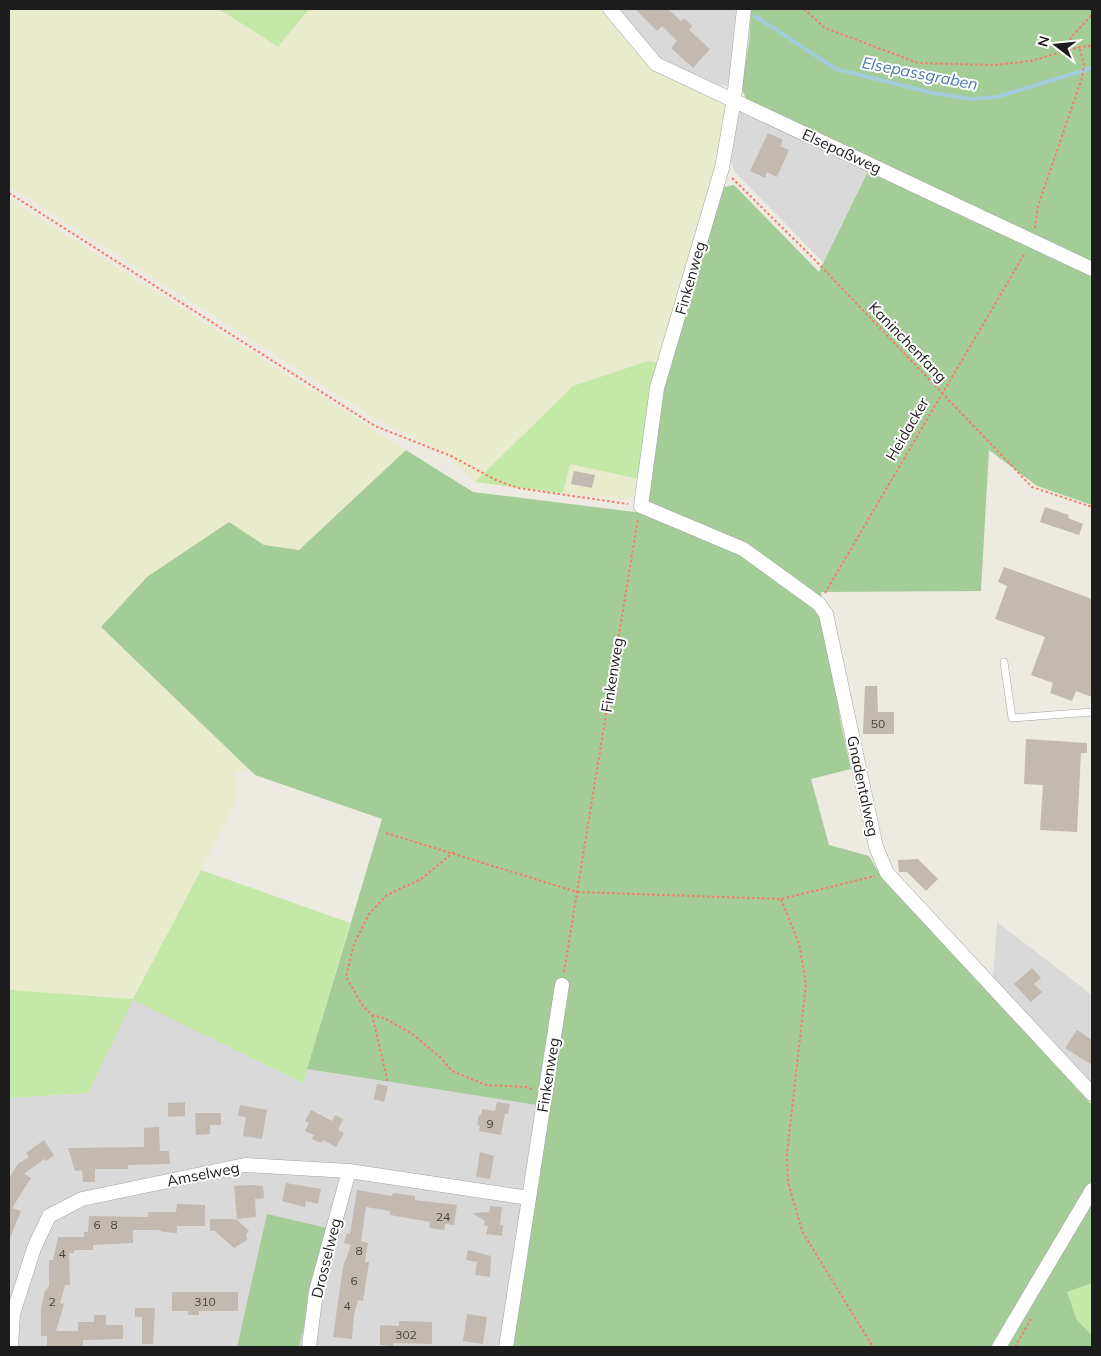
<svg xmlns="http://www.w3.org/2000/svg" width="1101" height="1356" font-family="Mulish,sans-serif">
  <rect width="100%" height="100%" fill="#edeae1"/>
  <g fill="#dad9d9">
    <path d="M617 9H751L749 44 741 88 709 83 664 61 656 56Z"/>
    <path d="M738 110 873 161 824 263 735 172 729 156Z"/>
    <path d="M997 922 1092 995V1085L993 977Z"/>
    <path d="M133 999 303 1083 307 1069 550 1107 512 1347H9V1098L88 1093Z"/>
  </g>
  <g fill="#e9eccc">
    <path d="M9 9H219L278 47 309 9H602L652 69 722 101 727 112 714 180 660 363 573 386 475 482 444 452 373 417 9 186Z"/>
    <path d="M9 199 406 450 299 550 264 545 229 522 147 577 250 769 236 772 237 800 133 999 9 990Z"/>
    <path d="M569 464 639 479 636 495 629 500 563 493Z"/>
  </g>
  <g fill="#c4e8a7">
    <path d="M219 9H309L278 47Z"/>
    <path d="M648 361 660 363 639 479 570 464 563 493 475 482 573 386Z"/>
    <path d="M201 870 350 923 303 1083 133 1000 88 1093 9 1098V990L133 999Z"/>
    <path d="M1092 1283V1335L1077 1320 1067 1292Z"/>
  </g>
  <g fill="#a4cc96">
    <path d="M751 9H1092V505L1037 486 989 450 981 591 821 592 841 724 851 769 811 779 829 845 869 856 876 868 1092 1105V1283L1067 1292 1077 1320 1092 1335V1347H512L550 1107 307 1069 382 819 255 775 101 627 147 577 229 522 264 545 299 550 406 450 473 492 643 513 665 382 724 187 734 185 819 272 873 161 747 100 741 88 749 44Z"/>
    <path d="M267 1214 327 1228 299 1347H237Z"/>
  </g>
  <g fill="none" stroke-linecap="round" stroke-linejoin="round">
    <path stroke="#a1ccdb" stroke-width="4" d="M755 16 836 69 933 93 971 99 997 97 1092 68"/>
  </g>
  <g fill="#c2b9b1">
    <path d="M635 9H668L681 21 684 18 692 26 689 30 710 49 693 68 671 48 677 41 662 26 657 31Z"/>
    <path d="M768 133 783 140 780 146 789 150 777 177 767 172 765 178 750 171Z"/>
    <path d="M574 471 595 475 592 488 571 484Z"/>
    <path d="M1045 507 1069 515 1068 518 1083 524 1079 535 1040 522Z"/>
    <path d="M1004 567 1092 599V697L1076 691 1072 701 1050 693 1053 683 1031 675 1045 637 995 619 1007 586 998 582Z"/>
    <path d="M865 686H877L878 712H894V734H863Z"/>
    <path d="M1026 739 1087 743V753H1081L1077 832 1040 830 1043 785 1024 784Z"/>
    <path d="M918 859 938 879 926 891 907 872H899L898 860Z"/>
    <path d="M1032 968 1041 978 1034 984 1042 992 1031 1002 1014 984Z"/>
    <path d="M1077 1030 1092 1040V1065L1065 1048Z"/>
    <path d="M377 1084 388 1086 384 1102 374 1099Z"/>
    <path d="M185 1102V1116L168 1117V1103Z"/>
    <path d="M497 1102 510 1104 508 1114 505 1113 501 1135 479 1131 480 1126 477 1125 479 1115H481L482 1109 495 1111Z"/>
    <path d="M240 1105 267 1110 262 1139 243 1136 246 1117 238 1116Z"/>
    <path d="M311 1110 332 1121 335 1115 343 1119 338 1130 344 1133 336 1147 323 1140 321 1143 312 1139 314 1135 305 1131 309 1123 305 1121Z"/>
    <path d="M195 1113H221V1125H210V1134L196 1135Z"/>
    <path d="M159 1127 160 1151H169L170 1164 128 1165V1169H95V1182H83L82 1170 75 1171 68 1148 144 1147V1128Z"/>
    <path d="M44 1140 54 1155 46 1161 44 1159 24 1174 31 1178 12 1208 21 1211 9 1240V1178L18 1164 29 1157 26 1153Z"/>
    <path d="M480 1152 494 1156 490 1179 476 1177Z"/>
    <path d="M286 1183 321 1189 318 1204 306 1201 305 1207 282 1201Z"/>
    <path d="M249 1185 263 1186 264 1198 255 1199 256 1217 237 1219 234 1186Z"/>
    <path d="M357 1190 392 1196 393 1193 415 1196V1200L457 1205 454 1225 445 1224 444 1230 429 1228 430 1222 390 1215V1211L366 1207 361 1241 368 1243 365 1262H369L363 1301 358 1300 354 1315 352 1339 333 1337 343 1267 351 1245 344 1243 347 1233 350 1234Z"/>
    <path d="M177 1204 205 1205V1226H177V1233L164 1232 158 1230H133V1243L93 1245V1250H74V1253H69L70 1285H65L60 1303 64 1304 56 1331H78V1322H94V1315H106V1325H123V1339L83 1340V1347H47V1336H41V1308L45 1291 49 1286V1260H53L58 1237H84V1232H88L89 1216 148 1217V1212H176Z"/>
    <path d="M490 1206 502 1207 500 1225H503L502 1236 486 1234 488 1226H484L485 1221 472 1213 489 1212Z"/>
    <path d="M210 1219H236L249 1231 246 1234 247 1240 234 1248 215 1231H210Z"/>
    <path d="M468 1250 491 1256 490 1277 475 1275 477 1262 466 1260Z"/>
    <path d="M172 1292H238V1311H199V1315H188V1311H172Z"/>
    <path d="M135 1308H155L153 1344H142V1317H135Z"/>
    <path d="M467 1314 487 1317 483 1344 463 1341Z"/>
    <path d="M399 1321 432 1322V1344L393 1343V1346L380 1345V1325L399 1326Z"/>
  </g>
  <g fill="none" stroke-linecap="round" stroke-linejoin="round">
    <defs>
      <path id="lane" d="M1004 662 1012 718 1092 712"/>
      <g id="street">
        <path d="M610 9 656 64 1092 269"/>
        <path d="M744 9 734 99 722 168 657 388 641 506 743 549 819 604 826 614 876 847 887 873 1092 1094"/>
        <path d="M11 1347 13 1314 34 1248 49 1216 82 1199 245 1165 349 1171 529 1198"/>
        <path d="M309 1347 316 1291 349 1171"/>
        <path d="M506 1347 562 985"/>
        <path d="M999 1347 1092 1190"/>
      </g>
    </defs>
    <use href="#lane" stroke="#a3a3a3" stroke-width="8"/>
    <use href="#street" stroke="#a3a3a3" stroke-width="15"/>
    <g stroke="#f87b67" stroke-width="2" stroke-dasharray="2.5 2.5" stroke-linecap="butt">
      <path d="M804 9 825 28 918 63 993 65 1031 61 1079 47 1092 46"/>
      <path d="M1061 52 1073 35 1092 15"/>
      <path d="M732 178 813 258 1032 487 1092 507"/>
      <path d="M9 193 375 426 451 456 496 480 518 488 628 504"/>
      <path d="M1035 228 1038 206 1082 78 1084 64 1079 47"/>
      <path d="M825 593 1025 253"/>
      <path d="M386 833 577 892 781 899 875 876"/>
      <path d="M454 852 421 879 387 895 369 914 354 944 346 977 363 1006 372 1015 384 1018 411 1033 441 1058 452 1071 486 1085 527 1087 534 1090"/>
      <path d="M781 899 799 944 806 984 787 1154 788 1182 802 1231 873 1347"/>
      <path d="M564 972 638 518"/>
      <path d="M372 1015 388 1083"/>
      <path d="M1015 1347 1031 1319"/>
    </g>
    <use href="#lane" stroke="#fff" stroke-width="7"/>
    <use href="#street" stroke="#fff" stroke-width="14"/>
  </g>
  <g text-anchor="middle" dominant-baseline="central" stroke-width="4" stroke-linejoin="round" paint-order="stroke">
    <g font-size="12" fill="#464341">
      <text x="878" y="723">50</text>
      <text x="490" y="1123">9</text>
      <text x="443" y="1216">24</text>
      <text x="97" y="1224">6</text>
      <text x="114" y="1224">8</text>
      <text x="359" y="1250">8</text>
      <text x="62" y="1253">4</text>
      <text x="354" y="1280">6</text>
      <text x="52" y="1301">2</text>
      <text x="205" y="1301">310</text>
      <text x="347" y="1305">4</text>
      <text x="406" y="1334">302</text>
    </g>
    <g font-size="15" fill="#1c1c1c" stroke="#fff">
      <text transform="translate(842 151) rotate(25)">Elsepaßweg</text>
      <text transform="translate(690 278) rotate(-74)">Finkenweg</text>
      <text transform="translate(908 342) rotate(46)">Kaninchenfang</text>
      <text transform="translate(907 429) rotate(-60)">Heidacker</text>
      <text transform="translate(612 675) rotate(-81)">Finkenweg</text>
      <text transform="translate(863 786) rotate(78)">Gnadentalweg</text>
      <text transform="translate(548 1075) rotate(-81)">Finkenweg</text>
      <text transform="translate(203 1174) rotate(-11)">Amselweg</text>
      <text transform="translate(326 1258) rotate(-76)">Drosselweg</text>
    </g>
    <g font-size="16" font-style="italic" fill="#4a76aa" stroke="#fff">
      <text transform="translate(920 73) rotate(11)">Elsepassgraben</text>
    </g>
  </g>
  <rect width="1101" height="1356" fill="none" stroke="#1c1c1c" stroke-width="20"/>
  <g transform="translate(1056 45) rotate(286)" stroke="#ffffff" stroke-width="4" paint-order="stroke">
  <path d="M0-4L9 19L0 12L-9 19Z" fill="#1c1c1c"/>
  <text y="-8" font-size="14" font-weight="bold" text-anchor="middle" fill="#1c1c1c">N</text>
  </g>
</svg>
